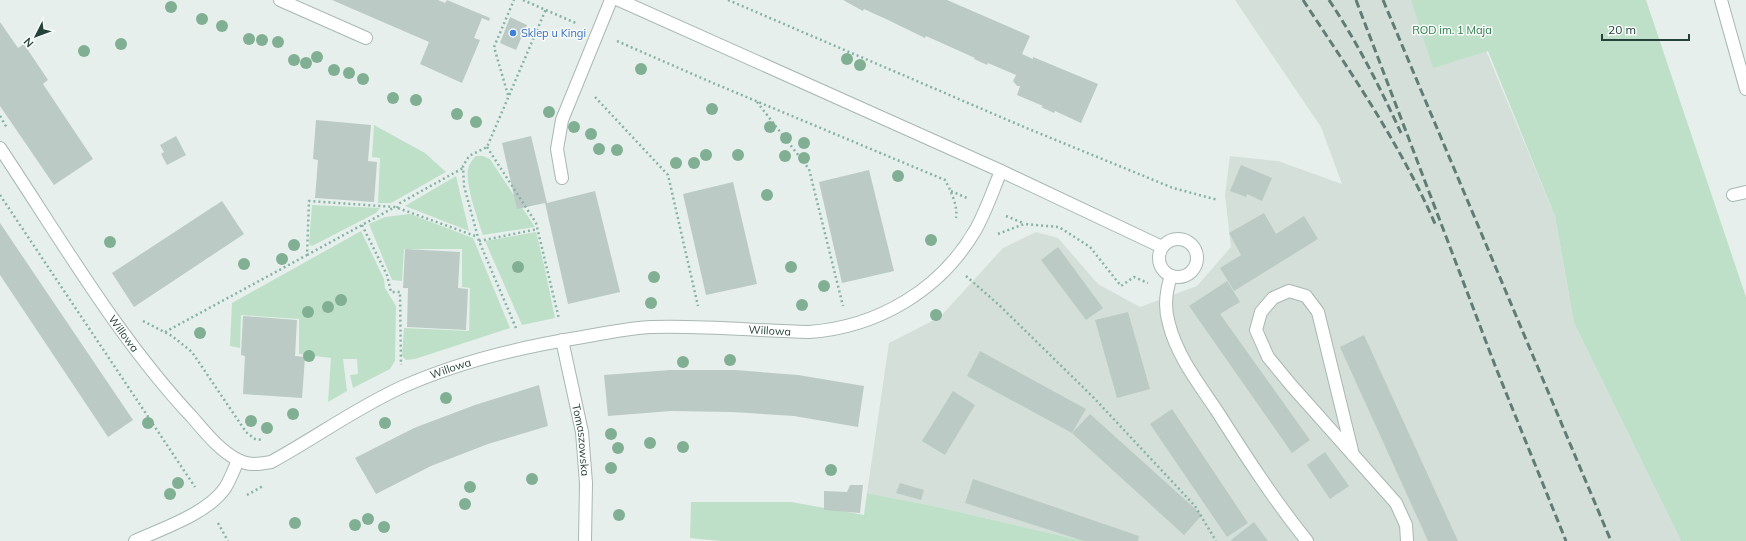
<svg xmlns="http://www.w3.org/2000/svg" width="1746" height="541" font-family="Mulish,sans-serif">
  <rect width="100%" height="100%" fill="#e6efeb"/>
  <path fill="#d4dfda" d="M1235 0H1465L1555 216 1574 323 1681 541H1084L938 507 867 493 889 343 940 317 1003 248 1036 232 1058 238 1098 284 1140 307 1197 286 1231 247 1225 195 1230 156 1278 161 1342 184 1321 127Z"/>
  <g fill="#bfe0c8">
    <path d="M1411 0H1646L1746 297V541H1681L1574 323 1555 216 1488 51 1433 68Z"/>
    <path d="M374 125 425 153 446 172 391 203H378L380 158 372 157Z"/>
    <path d="M476 156H483L490 159 535 227 483 235C478 220 465 184 468 169 469 164 472 160 476 156Z"/>
    <path d="M456 176 469 231 405 206Z"/>
    <path d="M312 205 380 208 376 213 312 246 309 244Z"/>
    <path d="M410 214 473 238 510 328 415 359 406 360 402 356 404 328 469 331 470 288 462 287V249H404L402 281 392 280 369 224 385 217Z"/>
    <path d="M361 231 384 279 385 288 396 306 395 361 390 369 353 388 350 375 358 374 357 359H343L347 391 328 402 331 358 299 354V319L241 315 240 348 230 346 232 303Z"/>
    <path d="M536 232 544 265 555 318 522 325 485 241Z"/>
    <path d="M867 493 938 507 1084 541H721L690 538 691 502H791L864 515Z"/>
  </g>
  <g fill="#bbcac4">
    <path d="M332 0H438L445 3 447 0 490 18 489 21 482 18 474 38 480 40 462 83 420 64 429 42Z"/>
    <path d="M843 0H947L1030 36 1022 54 1033 59V57L1098 84 1081 123 1055 111 1054 113 1041 107 1043 106 1017 95 1020 86H1017L1013 81 1016 75 988 63 987 65 974 59 975 58 926 36 925 38 888 20 864 9 863 11Z"/>
    <path d="M510 17 527 25 516 50 500 43Z"/>
    <path d="M0 22 18 48 24 44 48 80 43 84 93 159 54 185 0 106Z"/>
    <path d="M316 120 371 125 368 161 377 162 374 202 315 198 318 160 313 159Z"/>
    <path d="M176 136 186 155 167 165 161 154 164 152 160 145Z"/>
    <path d="M531 136 547 203 595 191 620 292 568 304 545 203 517 209 502 143Z"/>
    <path d="M1241 165 1272 178 1262 201 1247 194 1246 197 1230 191Z"/>
    <path d="M869 170 894 271 842 283 819 182Z"/>
    <path d="M733 182 757 284 706 295 683 194Z"/>
    <path d="M222 201 244 234 134 307 112 273Z"/>
    <path d="M1264 213 1276 234 1304 216 1318 239 1234 291 1220 268 1241 255 1229 233Z"/>
    <path d="M0 223 133 420 108 437 0 275Z"/>
    <path d="M1058 247 1103 308 1086 320 1041 260Z"/>
    <path d="M405 249 460 252 458 288 468 289 466 330 407 327 408 288H403Z"/>
    <path d="M1227 281 1240 302 1220 314 1310 440 1292 453 1189 306Z"/>
    <path d="M1128 312 1150 389 1117 398 1095 320Z"/>
    <path d="M243 316 297 320 295 356 305 357 302 398 243 394 245 356 241 355Z"/>
    <path d="M1364 335 1458 541H1428L1340 347Z"/>
    <path d="M980 351 1086 409 1072 433 967 376Z"/>
    <path d="M670 370H735L798 375 864 386 858 427 794 416 732 412 671 411 608 416 604 375Z"/>
    <path d="M539 385 548 426 488 444 431 466 376 494 355 458 414 428 475 405Z"/>
    <path d="M953 391 975 405 945 455 922 441Z"/>
    <path d="M1172 409 1248 523 1227 537 1150 424Z"/>
    <path d="M1090 414 1202 515 1184 535 1072 433Z"/>
    <path d="M1325 452 1349 486 1330 499 1307 465Z"/>
    <path d="M973 479 1139 536 1138 541H1084L965 503Z"/>
    <path d="M900 483 924 490 921 500 896 493Z"/>
    <path d="M850 485H863L860 513 824 510V491L847 492Z"/>
    <path d="M1254 522 1268 541H1232L1231 540Z"/>
  </g>
  <g fill="none" stroke-linecap="round" stroke-linejoin="round">
    <defs>
      <g id="minor">
        <path d="M280 0 366 38"/>
        <path d="M619 0 1001 171 1162 247"/>
        <path d="M1721 0 1746 89"/>
        <path id="s1" d="M0 148C60 238 118 338 192 417 205 432 220 451 238 460 249 466 259 464 271 462 315 438 356 408 402 387 460 361 520 347 583 337 605 333 629 328 652 327 704 325 757 331 809 332 878 327 941 290 976 229 986 211 993 190 1001 171"/>
        <path d="M562 178 557 149 562 120 611 0"/>
        <path d="M1733 195 1746 192"/>
        <circle cx="1178" cy="258" r="19"/>
        <path d="M1171 276C1166 291 1164 308 1169 324 1177 356 1199 384 1217 411 1245 455 1274 500 1307 541"/>
        <path id="s2" d="M562 340 582 432 586 483 585 541"/>
        <path d="M1353 455 1318 312 1306 296 1289 291 1273 298 1261 312 1256 330 1268 357 1291 385 1396 503 1406 525 1407 541"/>
        <path d="M135 541C163 528 207 514 225 488 230 480 234 470 238 460"/>
      </g>
    </defs>
    <use href="#minor" stroke="#a8b8b2" stroke-width="14"/>
    <g stroke="#86b3a5" stroke-width="2.5" stroke-dasharray="2 3" stroke-linecap="butt">
      <path d="M523 0 578 24"/>
      <path d="M728 0 1024 127 1173 188 1218 200"/>
      <path d="M617 41 713 83 945 180C951 191 958 206 956 218"/>
      <path d="M508 95 494 47 514 0"/>
      <path d="M595 97 668 175 698 306"/>
      <path d="M757 102 809 169 843 306"/>
      <path d="M0 116 7 128"/>
      <path d="M487 147 536 223 559 319"/>
      <path d="M951 191 967 198"/>
      <path d="M0 195 195 487"/>
      <path d="M397 208 400 203 463 168"/>
      <path d="M1006 216 1023 223"/>
      <path d="M362 225 387 275 391 292H400L401 365"/>
      <path d="M998 234 1024 224 1059 227 1090 247 1121 286 1134 277 1148 283"/>
      <path d="M479 241 538 229"/>
      <path d="M307 255 395 207"/>
      <path d="M966 276 999 305 1094 398 1195 506 1216 541"/>
      <path d="M143 321 172 336 192 352 246 432 255 439 263 440"/>
      <path d="M516 328 479 241 464 186 463 166 469 156 487 147 546 9"/>
      <path d="M165 332 307 255 309 201 395 207 478 237"/>
      <path d="M247 495 263 486"/>
      <path d="M218 523 228 541"/>
    </g>
    <use href="#minor" stroke="#fff" stroke-width="12"/>
    <g stroke="#5f7d75" stroke-width="3" stroke-dasharray="8 4" stroke-linecap="butt">
      <path d="M1303 0C1351 73 1401 145 1436 226"/>
      <path d="M1329 0C1357 42 1380 87 1401 133"/>
      <path d="M1356 0 1496 368 1566 541"/>
      <path d="M1383 0 1611 541"/>
    </g>
  </g>
  <g fill="#80af93">
    <circle cx="171" cy="7" r="6"/>
    <circle cx="202" cy="19" r="6"/>
    <circle cx="222" cy="26" r="6"/>
    <circle cx="249" cy="39" r="6"/>
    <circle cx="262" cy="40" r="6"/>
    <circle cx="278" cy="42" r="6"/>
    <circle cx="121" cy="44" r="6"/>
    <circle cx="84" cy="51" r="6"/>
    <circle cx="317" cy="57" r="6"/>
    <circle cx="847" cy="59" r="6"/>
    <circle cx="294" cy="60" r="6"/>
    <circle cx="306" cy="63" r="6"/>
    <circle cx="860" cy="65" r="6"/>
    <circle cx="641" cy="69" r="6"/>
    <circle cx="334" cy="70" r="6"/>
    <circle cx="349" cy="73" r="6"/>
    <circle cx="363" cy="79" r="6"/>
    <circle cx="393" cy="98" r="6"/>
    <circle cx="416" cy="100" r="6"/>
    <circle cx="712" cy="109" r="6"/>
    <circle cx="549" cy="112" r="6"/>
    <circle cx="457" cy="114" r="6"/>
    <circle cx="476" cy="122" r="6"/>
    <circle cx="574" cy="127" r="6"/>
    <circle cx="770" cy="127" r="6"/>
    <circle cx="591" cy="134" r="6"/>
    <circle cx="786" cy="138" r="6"/>
    <circle cx="804" cy="143" r="6"/>
    <circle cx="599" cy="149" r="6"/>
    <circle cx="617" cy="150" r="6"/>
    <circle cx="706" cy="155" r="6"/>
    <circle cx="738" cy="155" r="6"/>
    <circle cx="785" cy="156" r="6"/>
    <circle cx="804" cy="158" r="6"/>
    <circle cx="676" cy="163" r="6"/>
    <circle cx="694" cy="163" r="6"/>
    <circle cx="898" cy="176" r="6"/>
    <circle cx="767" cy="195" r="6"/>
    <circle cx="931" cy="240" r="6"/>
    <circle cx="110" cy="242" r="6"/>
    <circle cx="294" cy="245" r="6"/>
    <circle cx="282" cy="259" r="6"/>
    <circle cx="244" cy="264" r="6"/>
    <circle cx="518" cy="267" r="6"/>
    <circle cx="791" cy="267" r="6"/>
    <circle cx="654" cy="277" r="6"/>
    <circle cx="824" cy="286" r="6"/>
    <circle cx="341" cy="300" r="6"/>
    <circle cx="651" cy="303" r="6"/>
    <circle cx="802" cy="305" r="6"/>
    <circle cx="328" cy="307" r="6"/>
    <circle cx="308" cy="312" r="6"/>
    <circle cx="936" cy="315" r="6"/>
    <circle cx="200" cy="333" r="6"/>
    <circle cx="309" cy="356" r="6"/>
    <circle cx="730" cy="360" r="6"/>
    <circle cx="683" cy="362" r="6"/>
    <circle cx="446" cy="398" r="6"/>
    <circle cx="293" cy="414" r="6"/>
    <circle cx="251" cy="421" r="6"/>
    <circle cx="148" cy="423" r="6"/>
    <circle cx="385" cy="423" r="6"/>
    <circle cx="267" cy="428" r="6"/>
    <circle cx="611" cy="434" r="6"/>
    <circle cx="650" cy="443" r="6"/>
    <circle cx="683" cy="447" r="6"/>
    <circle cx="618" cy="448" r="6"/>
    <circle cx="611" cy="468" r="6"/>
    <circle cx="831" cy="470" r="6"/>
    <circle cx="532" cy="479" r="6"/>
    <circle cx="178" cy="483" r="6"/>
    <circle cx="470" cy="487" r="6"/>
    <circle cx="170" cy="494" r="6"/>
    <circle cx="465" cy="504" r="6"/>
    <circle cx="619" cy="515" r="6"/>
    <circle cx="368" cy="519" r="6"/>
    <circle cx="295" cy="523" r="6"/>
    <circle cx="355" cy="525" r="6"/>
    <circle cx="384" cy="527" r="6"/>
  </g>
  <circle fill="#3f7fe0" stroke="#f7fbf9" stroke-width="1.5" cx="513" cy="33" r="4"/>
  <g text-anchor="middle" dominant-baseline="central" stroke-width="3" stroke-linejoin="round" paint-order="stroke">
    <g font-size="11" fill="#2d7a4b" stroke="#f7fbf9">
      <text x="1452" y="30">ROD im. 1 Maja</text>
    </g>
    <g font-size="11" fill="#366cbe" stroke="#f7fbf9" text-anchor="start">
      <text x="521" y="33">Sklep u Kingi</text>
    </g>
    <g font-size="11" fill="#24423a" stroke="#f7fbf9">
      <text stroke="none"><textPath href="#s1" startOffset="955">Willowa</textPath></text>
      <text stroke="none"><textPath href="#s1" startOffset="223">Willowa</textPath></text>
      <text stroke="none"><textPath href="#s1" startOffset="631">Willowa</textPath></text>
      <text stroke="none"><textPath href="#s2" startOffset="102">Tomaszowska</textPath></text>
    </g>
  </g>
  <g transform="translate(36 36) rotate(228)" stroke="#f7fbf9" stroke-width="3" paint-order="stroke">
  <path d="M0-3L7 15L0 10L-7 15Z" fill="#24423a"/>
  <text y="-6" font-size="11" font-weight="bold" text-anchor="middle" fill="#24423a">N</text>
  </g>
  <path d="M1602 34v6h87v-6" fill="none" stroke="#24423a" stroke-width="2"/>
  <text x="1608" y="34" font-size="12" fill="#24423a" stroke="#f7fbf9" stroke-width="3" paint-order="stroke">20 m</text>
</svg>
